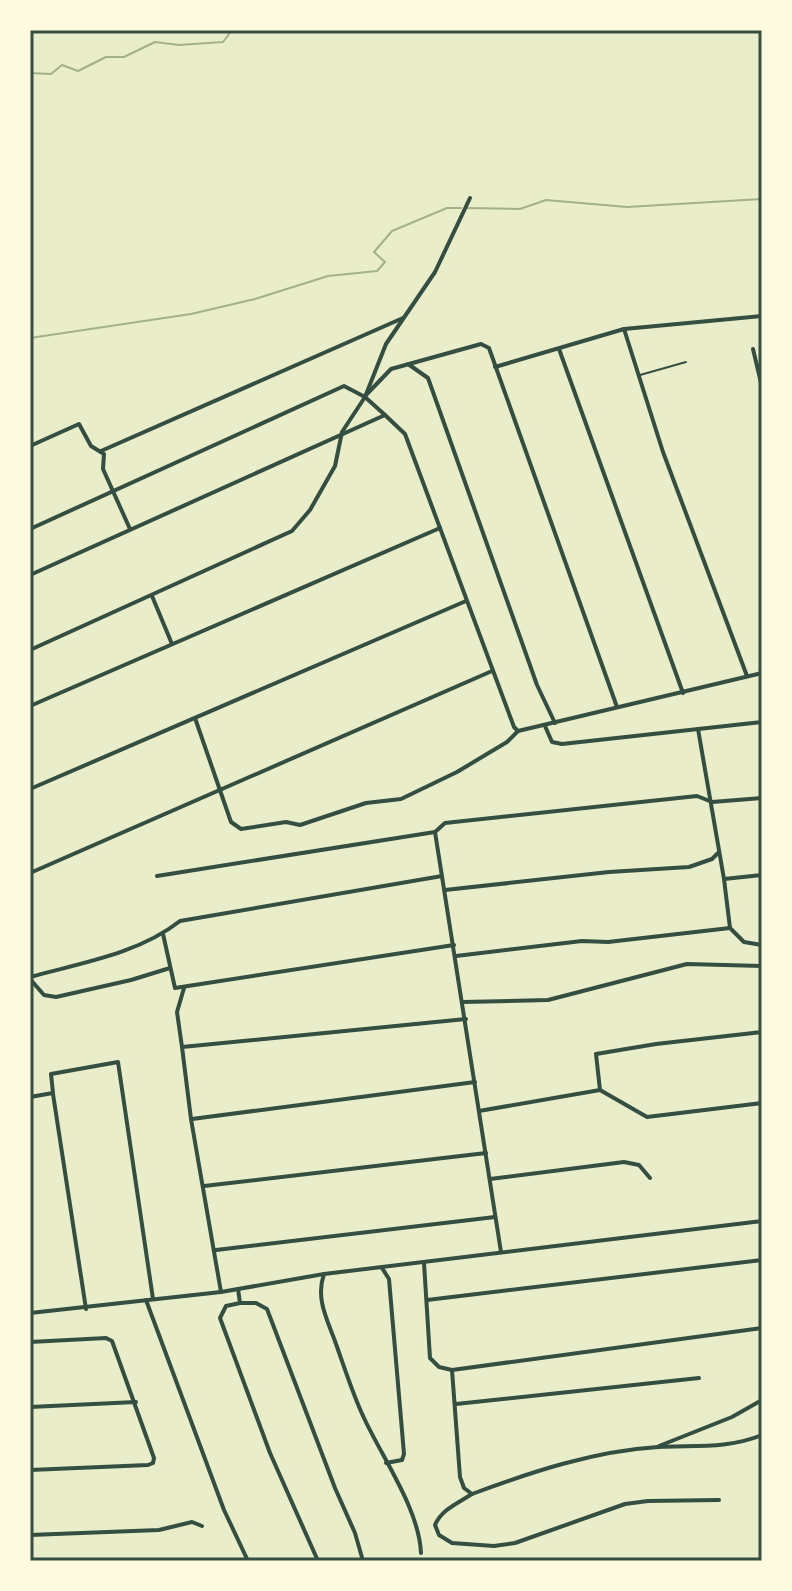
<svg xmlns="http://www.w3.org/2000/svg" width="792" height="1591" font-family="'Source Sans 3',sans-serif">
  <rect width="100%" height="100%" fill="#e9edc9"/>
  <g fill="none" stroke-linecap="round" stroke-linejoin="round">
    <g stroke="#a3b18a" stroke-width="2">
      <path d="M30 73 51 74 62 65 78 71 106 57H124L155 42 179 45 223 42 232 30"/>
      <path d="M467 208 520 209 546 200 627 207 762 199"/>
      <path d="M30 338 191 314 255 299 328 276 377 271 385 262 374 252 392 231 447 208H461"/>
    </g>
    <path stroke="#344e41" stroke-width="2" d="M640 375 686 362"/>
    <g stroke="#344e41" stroke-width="4">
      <path d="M624 329 663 452 747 676"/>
      <path d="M559 349 683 693"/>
      <path d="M753 349 762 387"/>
      <path d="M408 364 428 378 537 685 555 723"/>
      <path d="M495 367 624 329 762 316"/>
      <path d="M366 395 391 369 481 344 489 348 617 707"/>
      <path d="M30 446 79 424 91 446 104 454 103 469 130 529"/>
      <path d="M101 451 403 318"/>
      <path d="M30 529 344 386 365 397 385 415"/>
      <path d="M152 596 172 644"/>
      <path d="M30 650 292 531 310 510 335 466 342 432 365 397 386 344 435 272 470 198"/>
      <path d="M30 706 440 528"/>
      <path d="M195 718 231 822 241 829 286 822 300 825 366 803 401 799 457 772 507 742 518 731"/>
      <path d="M545 726 552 742 562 744 762 722"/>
      <path d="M698 729 724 879 730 928 744 942 762 945"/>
      <path d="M30 789 466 601"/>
      <path d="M435 832 501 1252"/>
      <path d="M30 873 492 671"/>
      <path d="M157 876 435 832 445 823 697 796 712 802 762 798"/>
      <path d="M724 879 762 875"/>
      <path d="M445 890 609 872 689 867 712 859 718 853"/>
      <path d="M163 934 175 988 454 945"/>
      <path d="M456 956 582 941 608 942 730 928"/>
      <path d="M30 977C81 963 138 954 180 921L442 876"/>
      <path d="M30 979 44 995 56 997 131 980 170 968"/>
      <path d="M463 1002 548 1000 687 964 762 966"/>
      <path d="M182 1047 177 1012 184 988"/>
      <path d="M600 1090 596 1054 656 1044 762 1032"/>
      <path d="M53 1094 86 1309"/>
      <path d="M30 1097 53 1093 51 1074 118 1062 153 1299"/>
      <path d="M479 1111 600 1090 647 1117 762 1103"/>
      <path d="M192 1119 475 1082"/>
      <path d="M490 1179 624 1162 639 1165 650 1178"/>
      <path d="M204 1186 486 1153"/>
      <path d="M216 1250 495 1217"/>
      <path d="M424 1263 430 1358 439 1367 452 1370 460 1477 464 1488 472 1494C531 1472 594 1451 658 1447 694 1445 728 1449 762 1435"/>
      <path d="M382 1268 389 1279 404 1454 402 1460 386 1463"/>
      <path d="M324 1274C315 1299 328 1321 336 1344 345 1369 353 1395 364 1418 383 1459 419 1509 421 1553"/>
      <path d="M238 1289 240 1303 226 1306 220 1318 270 1453 318 1561"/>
      <path d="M221 1292 191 1119 182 1047 466 1019"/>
      <path d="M146 1300 224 1510 248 1561"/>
      <path d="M427 1300 762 1260"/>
      <path d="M241 1303H256L267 1309 335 1488 355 1533 363 1561"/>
      <path d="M30 1342 106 1338 112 1341 154 1458 153 1463 148 1465 30 1470"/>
      <path d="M452 1370 762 1328"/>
      <path d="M456 1404 699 1378"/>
      <path d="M30 1407 136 1402"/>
      <path d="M659 1446 732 1417 762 1400"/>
      <path d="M472 1494C458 1503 441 1510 435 1525L439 1535 452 1543 494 1546 515 1543 625 1504 648 1501 719 1500"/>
      <path d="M30 1535 159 1530 192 1522 202 1526"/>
    </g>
    <g stroke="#344e41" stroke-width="4">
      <path d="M30 575 385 415 405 434 514 727 518 731 762 673"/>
      <path d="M30 1313 221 1292 324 1274 762 1221"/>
    </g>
  </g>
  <rect width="792" height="1591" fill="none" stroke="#fefae0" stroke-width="64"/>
  <rect x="32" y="32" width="728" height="1527" fill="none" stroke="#344e41" stroke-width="3"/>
</svg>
